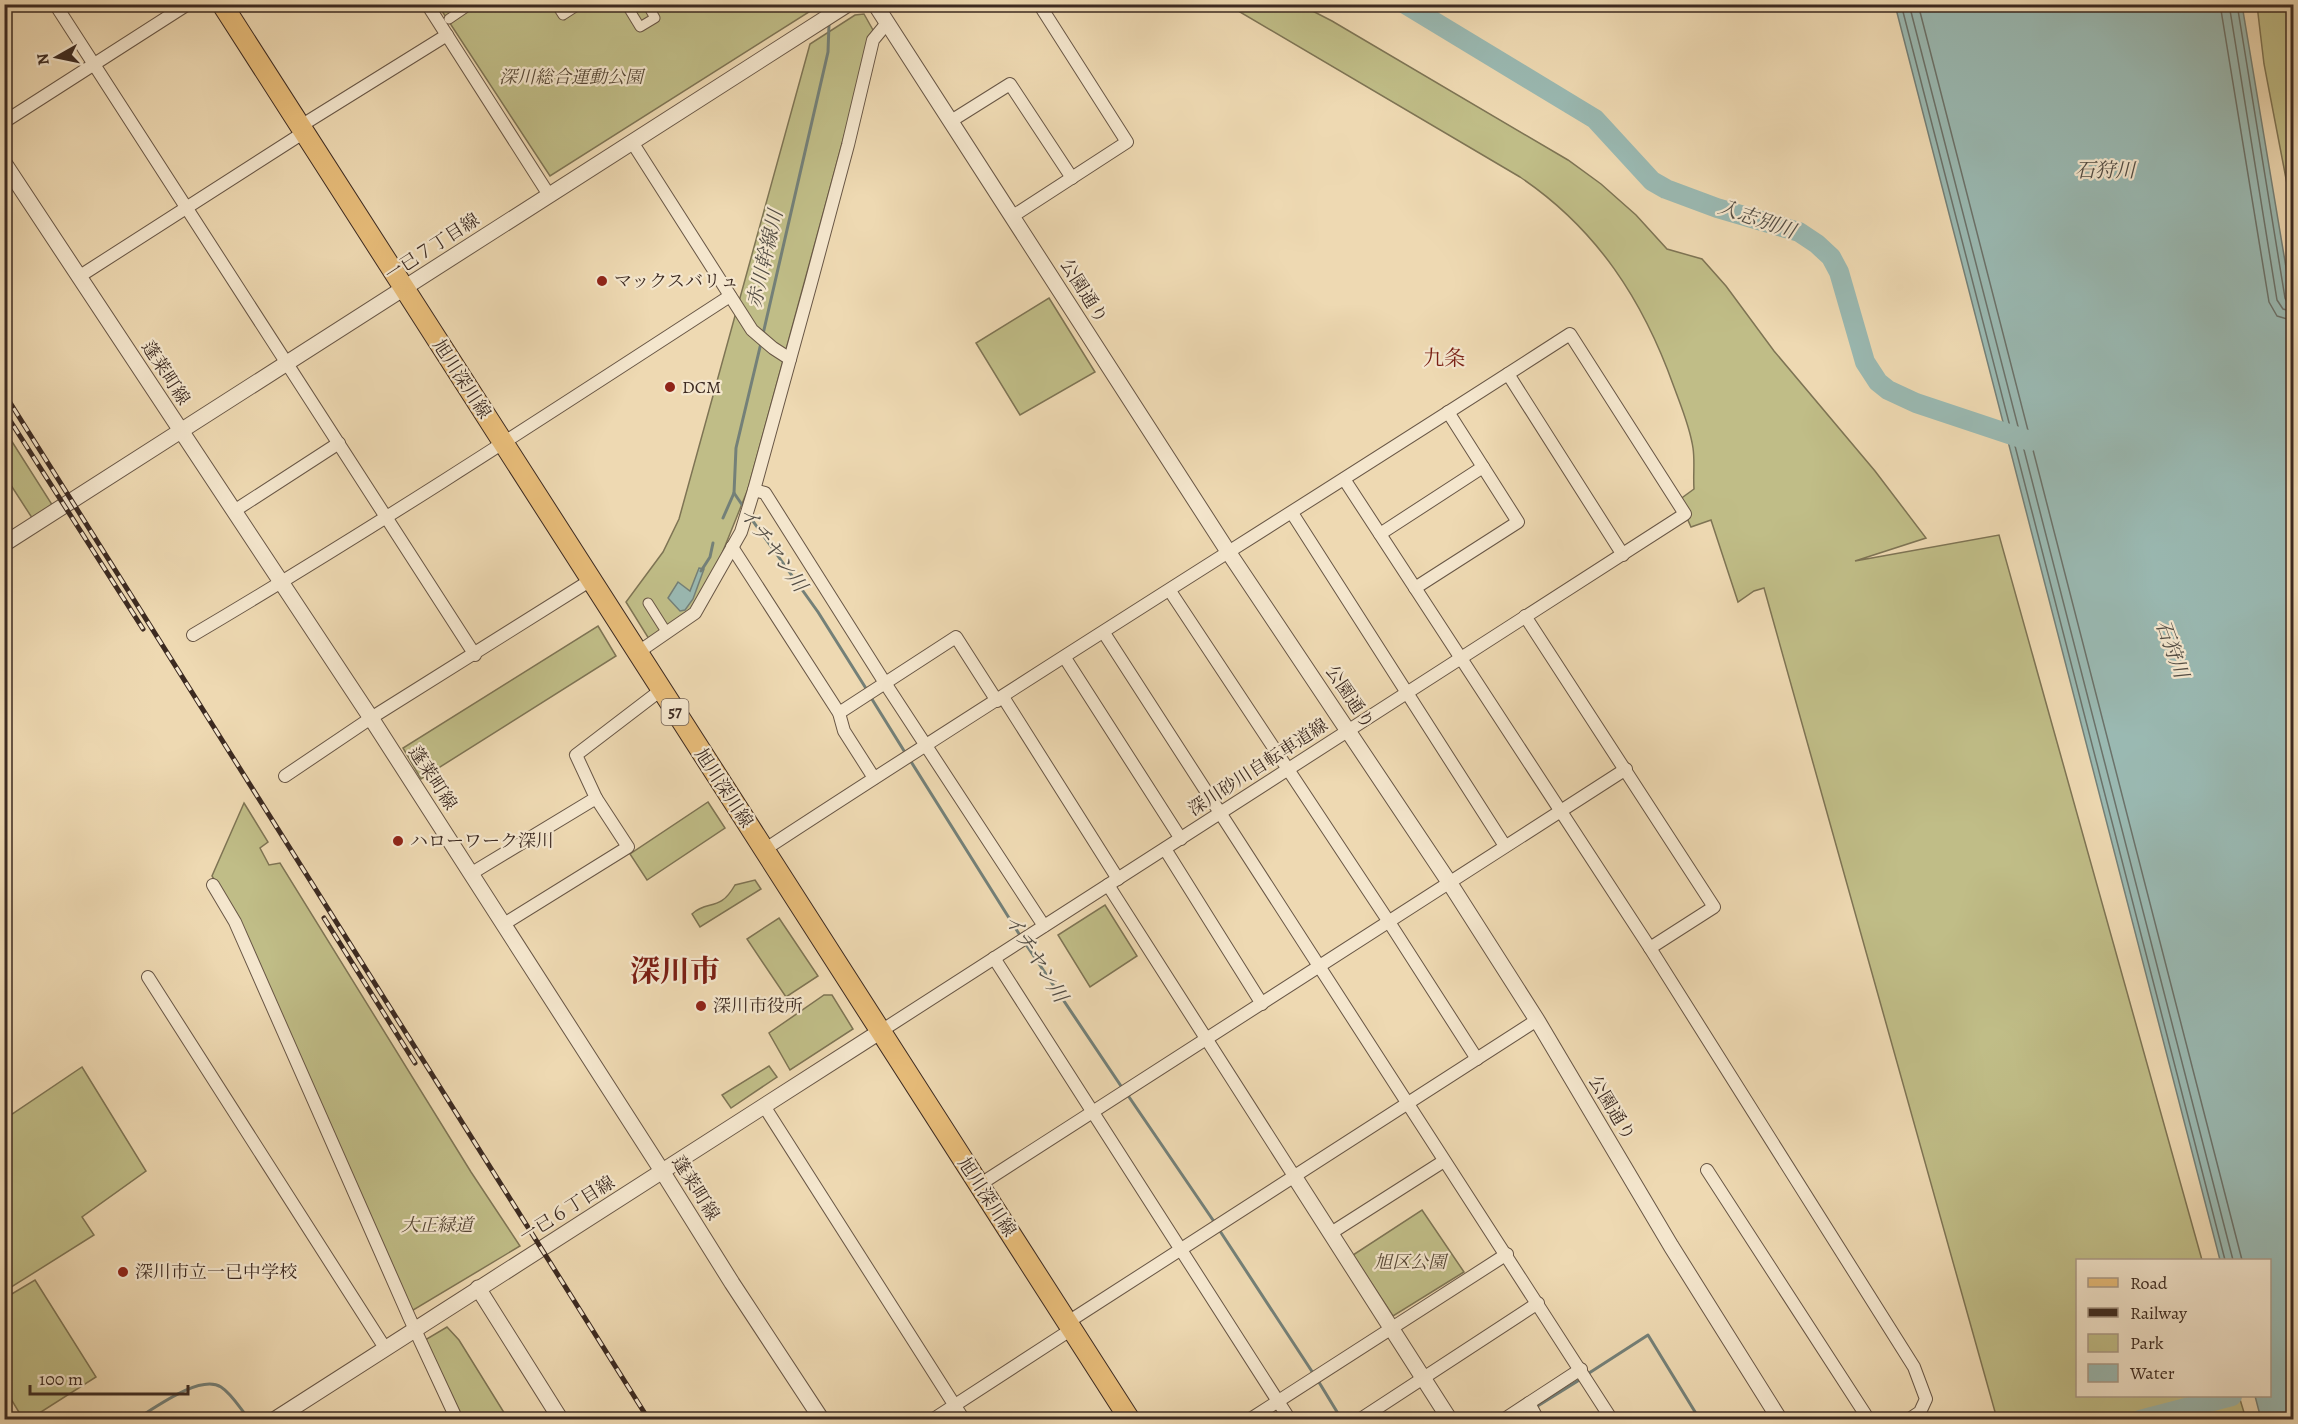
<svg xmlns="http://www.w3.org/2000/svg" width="2298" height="1424" font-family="Alegreya,'Noto Serif JP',serif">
  <rect width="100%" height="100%" fill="#eed9b2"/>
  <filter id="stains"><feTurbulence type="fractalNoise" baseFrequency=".00333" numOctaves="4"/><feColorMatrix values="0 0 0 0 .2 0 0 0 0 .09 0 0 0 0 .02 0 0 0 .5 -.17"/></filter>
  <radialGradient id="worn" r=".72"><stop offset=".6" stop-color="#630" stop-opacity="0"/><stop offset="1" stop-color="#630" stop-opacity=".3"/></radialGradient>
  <g fill="#c0bd87" stroke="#7e7454" stroke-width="1.5">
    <path d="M438 5H820L550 176Z"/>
    <path d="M1228 5H1301L1332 21 1568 160 1601 184 1636 215 1667 249 1702 259 1726 286 1774 351 1875 471 1926 538 1855 561 1999 535 2202 1260H2078V1396H2239L2246 1419H1997L1764 588 1754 591 1738 602 1711 520 1691 527 1679 500 1694 489C1693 476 1695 461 1693 448 1690 427 1681 406 1674 387 1643 300 1597 229 1520 177Z"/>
    <path d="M2257 5H2293V215L2264 64Z"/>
    <path d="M864 14 873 30 748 489 721 556 695 609 649 639 626 602 663 552 679 519 810 44 855 15Z"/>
    <path d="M1049 298 1095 372 1020 415 976 343Z"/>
    <path d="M4 429 56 511 36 524 5 476Z"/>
    <path d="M598 626 616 656 421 779 403 748Z"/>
    <path d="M708 802 725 828 647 880 630 854Z"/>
    <path d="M244 803 268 842 260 848 269 865 280 863 471 1172 520 1246 410 1312 239 922 212 876Z"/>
    <path d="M755 880 761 889 700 927 692 914C708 899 719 913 735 885Z"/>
    <path d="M1105 905 1137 956 1090 987 1058 935Z"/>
    <path d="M779 918 818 976 786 997 747 939Z"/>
    <path d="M824 995H832L853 1029 790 1070 769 1033Z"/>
    <path d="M769 1066 777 1077 731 1108 722 1095Z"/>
    <path d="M82 1067 146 1171 82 1217 94 1235 5 1291V1119Z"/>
    <path d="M1422 1210 1464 1272 1393 1316 1353 1255Z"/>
    <path d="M35 1280 96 1377 30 1419H23L5 1389V1298Z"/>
    <path d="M447 1327 459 1340 508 1419H462L425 1340Z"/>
  </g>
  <g fill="#9ab9b2" stroke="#748078" stroke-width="1.5">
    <path d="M1895 5H2242L2294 315 2293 1419H2261L2255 1396H2270V1260H2220Z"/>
    <path d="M699 568 704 569 693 599 685 610 680 611 668 598 678 582 690 591Z"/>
  </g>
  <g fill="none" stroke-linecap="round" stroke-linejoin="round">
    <g stroke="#6b726a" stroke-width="1.5">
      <path d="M1901 4 2225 1260"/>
      <path d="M1909 4 2233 1260"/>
      <path d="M1918 4 2242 1260"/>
      <path d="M2220 4 2269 302 2277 316 2294 321"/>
      <path d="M2229 4 2277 300 2283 309 2294 312"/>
      <path d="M2237 4 2285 298 2288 303 2294 304"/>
    </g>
    <g stroke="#748078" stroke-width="3">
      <path d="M763 334 828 52 829 24"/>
      <path d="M734 493 745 509"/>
      <path d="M750 517 818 612 867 690"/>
      <path d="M723 518 734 493 736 448 761 343"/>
      <path d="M701 571 710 557 713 543"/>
      <path d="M870 696 906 754"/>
      <path d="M910 760 1021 937"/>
      <path d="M1025 943 1123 1089"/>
      <path d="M1127 1094 1215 1223"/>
      <path d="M1218 1228 1313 1373"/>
      <path d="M1586 1375 1648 1335 1700 1420"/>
      <path d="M1317 1379 1342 1420"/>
      <path d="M1536 1407 1581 1379"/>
      <path d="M135 1420C155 1408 200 1374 221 1387 232 1394 241 1410 250 1420"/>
      <path d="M1516 1420 1530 1411"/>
    </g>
    <g stroke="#9ab9b2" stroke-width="20">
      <path d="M1405 4 1595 119 1652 181 1666 189 1717 208 1799 232 1817 244 1831 257 1839 272 1865 362 1878 382 1888 390 1916 403 2030 441"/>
      <path d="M2140 1420 2232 1396"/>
    </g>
    <defs>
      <g id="pedestrian">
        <path d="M556 4 563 15 580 4"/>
        <path d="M626 4 640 27 655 18 647 4"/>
        <path d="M449 19 471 4"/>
        <path d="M648 603 667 633"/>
      </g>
      <g id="minor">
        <path d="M55 4 475 655"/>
        <path d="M427 4 549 195"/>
        <path d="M951 121 1010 84 1072 178"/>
        <path d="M4 122 188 4"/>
        <path d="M299 127 447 35"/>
        <path d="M632 142 752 330 773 348 790 359"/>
        <path d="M1013 216 1127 142 1039 4"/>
        <path d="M80 276 303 133"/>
        <path d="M1508 374 1623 555"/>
        <path d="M1344 479 1650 948 1914 1367 1926 1399 1920 1412 1908 1420"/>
        <path d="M754 490 765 493 885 683 1044 926"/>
        <path d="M234 511 339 443"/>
        <path d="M1292 513 1505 846"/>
        <path d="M1380 534 1483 467"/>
        <path d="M732 547 839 713 844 731 874 778"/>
        <path d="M1415 588 1518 522 1448 412"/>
        <path d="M1170 591 1389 922 1477 1059"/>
        <path d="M1525 616 1714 907 1650 948"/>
        <path d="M1104 633 1612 1420"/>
        <path d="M193 635C376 527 553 411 730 296"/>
        <path d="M637 653 695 613 741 532 754 490 811 283 848 145 873 40 887 23"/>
        <path d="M1065 658 1181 839"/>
        <path d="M1003 697 1118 879"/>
        <path d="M839 713 956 637 997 701"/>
        <path d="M285 776 371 718 591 580"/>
        <path d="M1165 849 1262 1004"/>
        <path d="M764 850C1031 675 1302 507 1570 334L1685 514 881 1031"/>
        <path d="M472 873 596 798 576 755 661 690"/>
        <path d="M213 885 235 922 410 1319 457 1420"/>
        <path d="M1108 885 1294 1176"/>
        <path d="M504 924 628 847 596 798"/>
        <path d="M994 958 1290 1420"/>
        <path d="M148 977 385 1348"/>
        <path d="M764 1106 964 1420"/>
        <path d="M1707 1170 1869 1420"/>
        <path d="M979 1185 1626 769"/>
        <path d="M1331 1233 1444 1161"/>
        <path d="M1068 1322 1537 1020"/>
        <path d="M1529 1403 1538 1420"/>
        <path d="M932 1420 1072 1329"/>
        <path d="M1249 1420 1507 1254"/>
        <path d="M1359 1420 1538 1303"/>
        <path d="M1503 1420 1581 1369"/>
      </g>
      <g id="tertiary">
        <path d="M875 4 1229 553 1449 882 1537 1020 1671 1246 1780 1420"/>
        <path d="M4 163 371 718 662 1171 732 1283 822 1420"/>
        <path d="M4 544 848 4"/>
        <path d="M1294 1176 1450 1420"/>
        <path d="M478 1288 561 1420"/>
        <path d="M274 1420 881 1031"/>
      </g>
      <path id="primary" d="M222 4 1130 1420"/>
    </defs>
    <use href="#pedestrian" stroke="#685645" stroke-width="11"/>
    <use href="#minor" stroke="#685645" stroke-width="14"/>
    <use href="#tertiary" stroke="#685645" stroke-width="17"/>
    <use href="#primary" stroke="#3c2a21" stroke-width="22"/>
    <use href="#pedestrian" stroke="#f4e6cd" stroke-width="9"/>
    <use href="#minor" stroke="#f4e6cd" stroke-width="12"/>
    <use href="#tertiary" stroke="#f4e6cd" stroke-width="15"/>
    <use href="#primary" stroke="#e7bc79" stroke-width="20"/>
    <defs>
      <g id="rail">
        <path d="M4 393 649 1420"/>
        <path d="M4 411 143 629"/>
        <path d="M324 918 415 1063"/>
      </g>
    </defs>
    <use href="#rail" stroke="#3c2a21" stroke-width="5"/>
    <use href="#rail" stroke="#f4e6cd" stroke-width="3" stroke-dasharray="9" stroke-linecap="butt"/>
  </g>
  <g fill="#8f2418" stroke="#f4e6cd" stroke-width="2">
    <circle cx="602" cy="281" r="6"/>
    <circle cx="670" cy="387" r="6"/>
    <circle cx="398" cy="841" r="6"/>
    <circle cx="701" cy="1006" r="6"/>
    <circle cx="123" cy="1272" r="6"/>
  </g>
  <g text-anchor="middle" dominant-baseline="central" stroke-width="4.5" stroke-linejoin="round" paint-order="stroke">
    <rect fill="#f4e6cd" stroke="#736255" stroke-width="1.5" x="661.5" y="699" width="27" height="26" rx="4.5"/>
    <g font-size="16" font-weight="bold" fill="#3c2a21">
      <text x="675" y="712">57</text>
    </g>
    <g font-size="18" font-style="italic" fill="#564735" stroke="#f4e6cd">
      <text x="571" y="77">深川総合運動公園</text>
      <text x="437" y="1225">大正緑道</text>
      <text x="1410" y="1262">旭区公園</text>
    </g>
    <g font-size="18" fill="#3c2a21" stroke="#f4e6cd">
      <text transform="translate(432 247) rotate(-33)">一已７丁目線</text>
      <text transform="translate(1084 291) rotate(58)">公園通り</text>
      <text transform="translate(166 373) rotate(57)">蓬莱町線</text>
      <text transform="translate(462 379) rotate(57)">旭川深川線</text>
      <text transform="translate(1350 697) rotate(56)">公園通り</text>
      <text transform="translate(1258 767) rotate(-33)">深川砂川自転車道線</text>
      <text transform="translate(433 778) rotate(57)">蓬莱町線</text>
      <text transform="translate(724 788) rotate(57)">旭川深川線</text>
      <text transform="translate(1612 1108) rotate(59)">公園通り</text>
      <text transform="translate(696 1188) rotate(58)">蓬莱町線</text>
      <text transform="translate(987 1197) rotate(57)">旭川深川線</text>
      <text transform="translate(567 1209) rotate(-32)">一已６丁目線</text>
    </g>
    <g font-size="18" fill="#3c2a21" stroke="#f4e6cd" text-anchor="start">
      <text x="614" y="281">マックスバリュ</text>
      <text x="682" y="387">DCM</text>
      <text x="410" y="841">ハローワーク深川</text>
      <text x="713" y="1006">深川市役所</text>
      <text x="135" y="1272">深川市立一已中学校</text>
    </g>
    <g font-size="20" font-style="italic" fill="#544e45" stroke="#f4e6cd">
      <text x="2105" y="170">石狩川</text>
      <text transform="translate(1757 219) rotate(19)">入志別川</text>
      <text transform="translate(765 259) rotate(-77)">赤川幹線川</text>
      <text transform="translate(773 549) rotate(54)">イチヤン川</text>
      <text transform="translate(2172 649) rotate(70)">石狩川</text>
      <text transform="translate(1036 958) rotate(58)">イチヤン川</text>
    </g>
    <g font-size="21" fill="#7a1f14" stroke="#f4e6cd">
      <text x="1444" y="358">九条</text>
    </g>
    <g font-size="30" font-weight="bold" fill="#7a1f14" stroke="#f4e6cd">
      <text x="675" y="971">深川市</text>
    </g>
  </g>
  <rect width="2298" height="1424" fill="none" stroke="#eed9b2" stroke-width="24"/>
  <rect x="6" y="6" width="2286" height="1412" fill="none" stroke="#3c2a21" stroke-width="3"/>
  <rect x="12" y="12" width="2274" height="1400" fill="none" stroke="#3c2a21" stroke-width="1.5"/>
  <rect x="2076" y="1259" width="195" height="138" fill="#f4e6cd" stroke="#aa9b88" stroke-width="1.5"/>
  <rect x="2088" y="1278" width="30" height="9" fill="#e7bc79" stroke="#aa9b88" stroke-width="1.5"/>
  <text x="2130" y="1289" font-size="18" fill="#3c2a21">Road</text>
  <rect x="2088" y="1308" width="30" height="9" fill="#3c2a21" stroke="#aa9b88" stroke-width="1.5"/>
  <text x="2130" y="1319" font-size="18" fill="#3c2a21">Railway</text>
  <rect x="2088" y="1334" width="30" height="18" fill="#c0bd87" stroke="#aa9b88" stroke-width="1.5"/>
  <text x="2130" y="1349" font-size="18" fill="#3c2a21">Park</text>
  <rect x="2088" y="1364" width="30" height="18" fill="#9ab9b2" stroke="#aa9b88" stroke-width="1.5"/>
  <text x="2130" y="1379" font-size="18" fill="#3c2a21">Water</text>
  <g transform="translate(57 57) rotate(261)" stroke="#f4e6cd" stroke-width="4.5" paint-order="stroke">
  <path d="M0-4.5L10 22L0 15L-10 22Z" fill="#3c2a21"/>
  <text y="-9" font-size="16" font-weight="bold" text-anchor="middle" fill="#3c2a21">N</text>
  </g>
  <path d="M30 1385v9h158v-9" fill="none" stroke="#3c2a21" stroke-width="3"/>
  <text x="39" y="1385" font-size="18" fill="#3c2a21" stroke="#f4e6cd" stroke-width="4.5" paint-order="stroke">100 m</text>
  <rect width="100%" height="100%" filter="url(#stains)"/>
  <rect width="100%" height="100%" fill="url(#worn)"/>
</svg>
